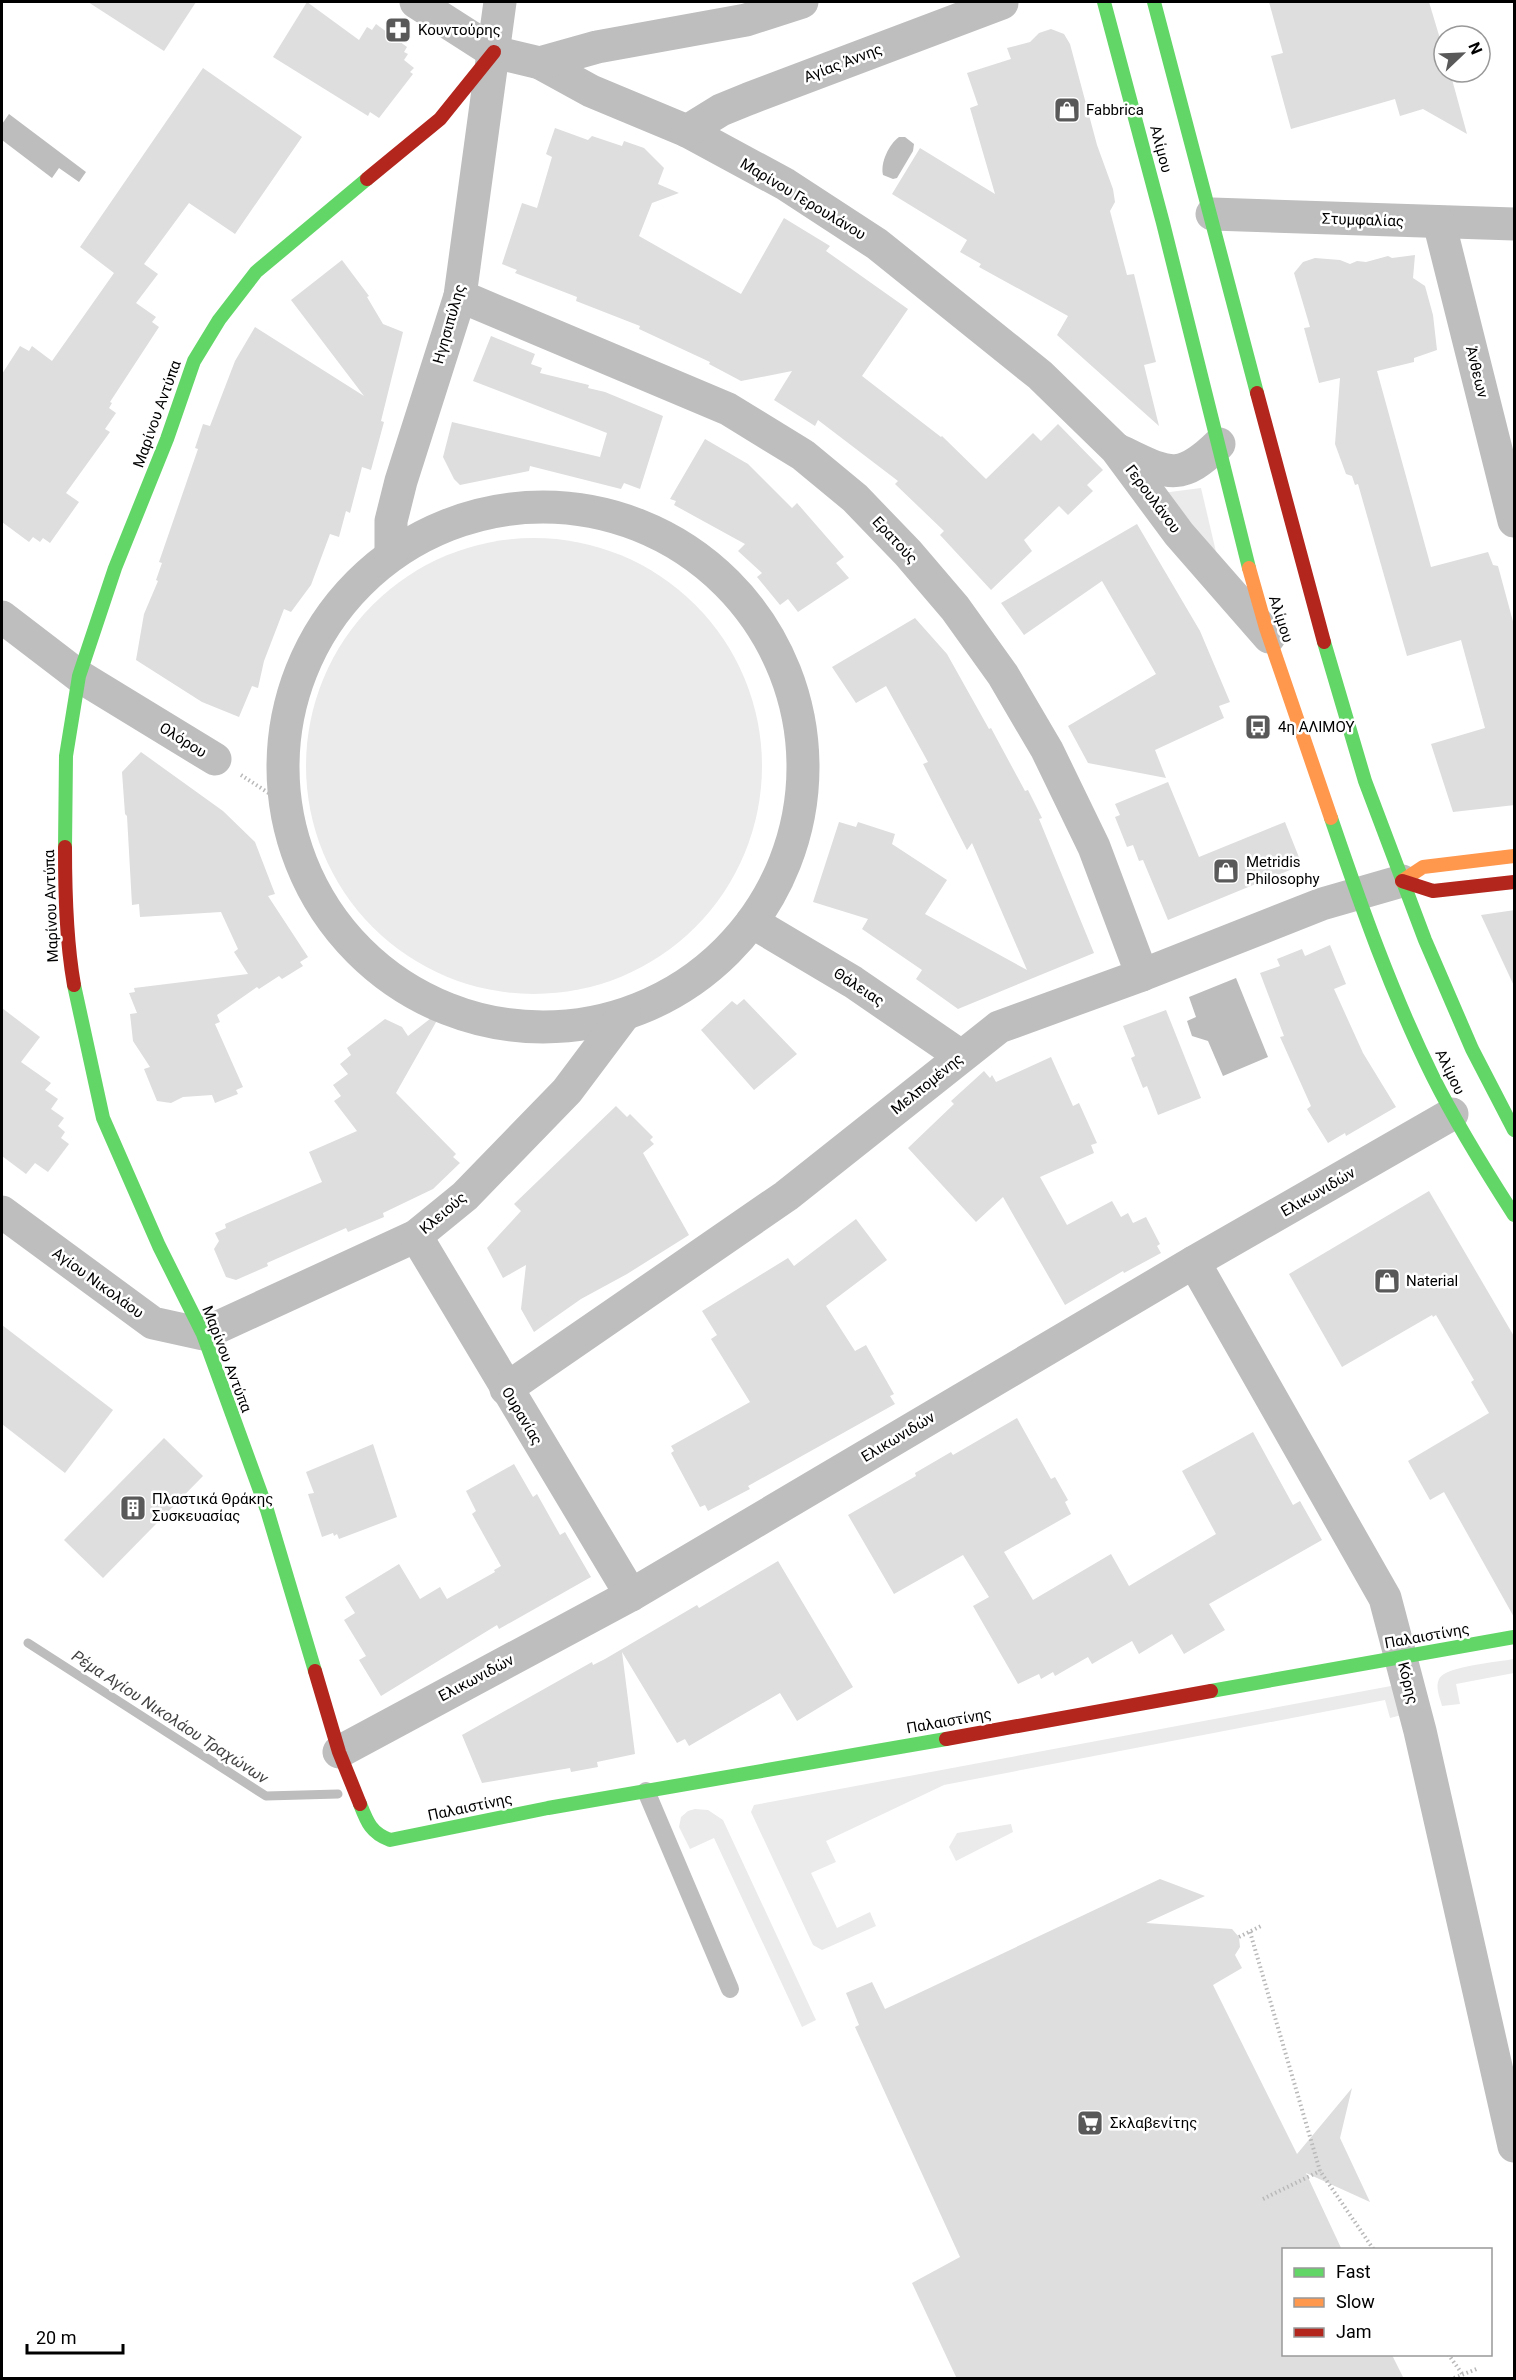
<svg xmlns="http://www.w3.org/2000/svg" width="1516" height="2380" font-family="Roboto,sans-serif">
  <rect width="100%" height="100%" fill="#fff"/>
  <g fill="#ebebeb">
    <path d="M1201 488 1217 556 1162 493Z"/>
    <circle cx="534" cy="766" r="228"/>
    <path d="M1514 1659V1673L1456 1684 1460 1704 1442 1706C1440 1698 1435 1687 1439 1679 1445 1666 1499 1662 1514 1659Z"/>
    <path d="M1391 1686 1406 1714 1390 1718 1385 1700 944 1785 826 1841 836 1862 811 1873 837 1928 870 1912 876 1926 822 1950 813 1945 751 1812 754 1805Z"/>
    <path d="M695 1809 708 1810 723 1820 816 2020 802 2027 714 1838 690 1849 679 1827 681 1817 688 1811Z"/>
    <path d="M1011 1824 1013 1832 956 1861 949 1847 957 1833Z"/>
  </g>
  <g fill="#bdbdbd">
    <path d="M9 114 86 172 79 182 59 168 52 178 2 140V124Z"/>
    <path d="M899 137H905L914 144 913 151 897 178 893 179 883 175C880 163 889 144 899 137Z"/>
    <path d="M1236 978 1268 1057 1223 1076 1208 1041 1192 1036 1187 1021 1196 1017 1189 997Z"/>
  </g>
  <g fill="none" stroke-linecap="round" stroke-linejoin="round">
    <path stroke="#bdbdbd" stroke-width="9" d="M28 1643 266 1796 338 1794"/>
  </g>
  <g fill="#dedede">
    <path d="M88 2H196L164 51Z"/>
    <path d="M307 2 359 40 367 27 372 30 376 24 407 47 404 52 408 54 404 60 414 68 410 72 413 74 379 118 370 112 368 116 273 57Z"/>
    <path d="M1269 2H1429L1444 52V72H1450L1467 134 1423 109 1400 116 1395 99 1291 129 1271 56 1283 53Z"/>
    <path d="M1051 29 1064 34 1070 44 1097 145 1113 189 1115 202 1110 211 1127 275 1134 274 1156 362 1144 365 1159 426 1057 335 1068 316 979 267 981 264 960 252 967 240 892 194 920 148 995 194 970 108 978 105 967 73 1011 59 1007 48 1030 42 1039 33Z"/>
    <path d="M203 68 302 137 235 234 189 203 144 264 158 274 136 303 156 317 152 322 159 327 110 402 112 403 109 408 116 413 105 429 110 432 66 493 79 502 50 543 43 538 40 542 33 537 29 542 2 522V374L20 346 29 351 32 346 52 361 114 273 80 247Z"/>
    <path d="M555 128 588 140 592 136 622 146 624 141 644 148 664 168 658 184 679 193 652 203 639 236 741 294 784 218 830 246 826 251 908 309 862 376 941 437 942 436 986 479 1033 433 1041 441 1058 424 1103 470 1087 485 1093 491 1068 515 1059 506 1024 540 1032 551 991 590 940 535 944 531 895 484 898 481 818 420 815 426 774 400 792 371 741 381 709 364 710 362 639 329 640 326 576 301 577 297 515 273 517 270 502 264 522 203 537 208 552 157 546 154Z"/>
    <path d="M1415 255 1413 278 1425 286 1433 315 1437 350 1414 358V362L1377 371 1431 567 1488 552 1493 565 1498 566 1515 629V805L1453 812 1431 744 1485 728 1461 640 1407 656 1358 484 1355 485 1352 476 1346 474 1335 444 1340 378 1319 383 1304 328 1310 327 1294 273 1303 262 1315 258 1340 260 1350 264 1357 261 1366 262 1388 256 1392 258Z"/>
    <path d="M342 260 369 296 367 297 383 324 403 332 381 421 384 422 371 470 362 467 350 513 346 511 339 537 330 534 311 585 291 612 284 609 264 661 258 688 252 686 239 717 202 702 136 660 144 614 158 581 156 580 162 563 159 562 198 449 195 448 203 424 210 426 235 361 255 327 364 396 291 300Z"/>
    <path d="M491 336 535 354 531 364 542 368 540 373 589 385 588 388 605 392 663 416 640 489 624 483 621 489 530 466 529 471 460 485 454 479 443 457 452 422 600 457 607 433 473 381Z"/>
    <path d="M705 439 748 464 792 508 797 503 844 557 836 563 849 578 798 612 788 599 780 605 757 577 762 573 738 551 745 544 674 505 676 501 670 499Z"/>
    <path d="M1137 524 1200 631 1230 702 1219 706 1224 718 1155 750 1166 778 1088 763 1068 726 1156 674 1102 581 1024 635 1001 603Z"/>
    <path d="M915 618 947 654 989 729 991 728 1025 791 1028 790 1042 818 1039 819 1094 953 958 1009 916 979 922 970 862 929 868 919 813 902 839 822 856 827 858 822 895 834 892 844 947 880 925 914 1027 970 972 843 967 850 923 764 928 762 886 686 856 703 832 667Z"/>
    <path d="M141 752 223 811 255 842 275 894 268 896 308 957 300 962 303 966 282 979 279 976 259 989 257 987 217 1015 220 1022 215 1024 243 1087 236 1090 238 1094 215 1103 212 1095 183 1097 171 1103 157 1101 144 1069 150 1067 133 1041 130 1014 137 1013 129 993 135 992 134 988 248 974 234 952 238 949 221 912 140 917 139 904 132 905 127 816 125 814 122 772Z"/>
    <path d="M1168 782 1199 857 1285 822 1302 865 1168 920 1143 860 1139 861 1133 845 1127 847 1115 817 1120 815 1115 804Z"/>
    <path d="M1515 910V988L1481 915Z"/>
    <path d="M1330 945 1346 984 1334 989 1363 1053 1396 1107 1346 1136 1345 1133 1328 1143 1307 1109 1311 1106 1280 1037 1284 1036 1260 973 1280 966 1277 959 1302 949 1305 956Z"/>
    <path d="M744 999 797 1054 754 1090 701 1030 732 1001 737 1005Z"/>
    <path d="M2 1008 40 1037 21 1062 51 1083 45 1090 58 1099 51 1109 64 1118 58 1126 65 1132 61 1138 69 1144 48 1172 35 1163 26 1174 2 1156Z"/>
    <path d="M444 1008 396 1093 456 1154 453 1157 460 1163 433 1189 383 1213 384 1217 348 1232 346 1228 267 1263 268 1266 236 1280 226 1277 214 1249 219 1241 215 1233 226 1228 225 1224 322 1182 309 1152 357 1131 334 1101 341 1096 333 1085 348 1074 340 1064 351 1055 347 1048 385 1019 402 1027 408 1036Z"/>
    <path d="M1166 1010 1201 1098 1158 1115 1147 1086 1143 1088 1131 1058 1135 1056 1123 1026Z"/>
    <path d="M1051 1057 1073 1106 1079 1103 1097 1143 1091 1145 1094 1153 1040 1177 1067 1225 1112 1201 1121 1217 1128 1213 1133 1223 1146 1217 1160 1244 1157 1246 1161 1253 1124 1273 1123 1271 1065 1305 1003 1197 976 1222 908 1148 954 1104 951 1101 984 1071 990 1078 992 1075 996 1082Z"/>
    <path d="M616 1106 627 1117 630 1114 653 1137 650 1140 654 1144 643 1153 689 1235 627 1274 581 1299 534 1332 521 1309 526 1265 503 1278 487 1248 521 1211 514 1204Z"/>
    <path d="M1429 1191 1515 1338V1619L1444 1492 1430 1500 1408 1461 1489 1413 1471 1382 1474 1380 1436 1315 1433 1317 1432 1315 1342 1367 1289 1274Z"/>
    <path d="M856 1219 887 1260 826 1306 855 1351 866 1345 894 1394 890 1396 895 1404 748 1486 750 1489 708 1511 705 1505 700 1507 671 1453 674 1451 671 1446 750 1402 711 1339 717 1335 702 1311 788 1258 794 1266Z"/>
    <path d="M2 1325 113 1410 65 1473 2 1424Z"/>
    <path d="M1017 1418 1051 1479 1055 1477 1068 1500 1065 1502 1071 1514 1004 1552 1033 1600 1111 1554 1129 1586 1216 1534 1182 1471 1253 1432 1293 1505 1300 1501 1322 1540 1209 1604 1225 1630 1184 1654 1172 1634 1139 1654 1132 1641 1092 1664 1088 1657 1055 1676 1053 1672 1041 1679 1039 1674 1018 1684 973 1606 989 1597 963 1555 894 1594 848 1515 916 1476 915 1473 951 1452 953 1455Z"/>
    <path d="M164 1438 203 1476 103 1578 64 1540Z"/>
    <path d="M373 1444 397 1517 339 1539 337 1534 334 1536 333 1533 322 1537 308 1494 314 1493 306 1472Z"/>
    <path d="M514 1464 533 1497 537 1494 560 1535 565 1532 591 1577 499 1629 497 1625 381 1696 359 1660 366 1656 344 1620 355 1613 345 1597 399 1564 420 1599 440 1587 447 1599 495 1572 494 1570 501 1566 472 1514 476 1511 466 1491Z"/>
    <path d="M778 1561 853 1687 797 1721 780 1693 689 1746 685 1739 677 1743 622 1652 635 1754 597 1762 598 1767 571 1772 570 1768 482 1783 462 1735 592 1662 593 1665 605 1659 697 1605 699 1608Z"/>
    <path d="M1160 1879 1205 1896 1146 1923 1232 1929 1239 1937 1240 1947 1235 1955 1242 1968 1213 1985 1297 2154 1352 2088 1340 2138 1370 2202 1306 2173 1342 2250H1284V2355H1392L1404 2379H957L912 2283 960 2257 855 2027 859 2025 846 1993 872 1982 885 2009Z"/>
  </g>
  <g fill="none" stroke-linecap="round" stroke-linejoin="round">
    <g stroke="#b9b9b9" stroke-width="4" stroke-dasharray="1.5 3" stroke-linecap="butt">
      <path d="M241 775 287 805"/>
      <path d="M1250 1932 1320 2171 1374 2250"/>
      <path d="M1239 1937 1263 1925"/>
      <path d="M1263 2199 1320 2171"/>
      <path d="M1448 2354 1463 2375"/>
      <path d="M1454 2378 1479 2368"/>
    </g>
    <path stroke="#bebebe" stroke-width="18" d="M646 1791 730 1989"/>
    <g stroke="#bebebe" stroke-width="33">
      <path d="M416 2 494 52 540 63 591 91 687 131 785 184 877 244 1040 375 1116 449 1179 534 1269 637"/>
      <path d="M540 63 597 47 746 20 802 2"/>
      <path d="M687 131 721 110 748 99 1002 3"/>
      <path d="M1212 214 1514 224"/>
      <path d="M1439 222 1514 521"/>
      <path d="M460 296 728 409 803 455 855 498 908 553 955 608 1003 675 1047 750 1094 847 1142 975"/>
      <path d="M1118 450C1166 472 1177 485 1219 444"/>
      <circle cx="543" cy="767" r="260"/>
      <path d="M391 555V521L401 481 460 296 500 2"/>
      <path d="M2 617 79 676 215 759"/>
      <path d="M752 922 853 982 961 1056"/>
      <path d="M2 1212 153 1323 203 1334 416 1236 465 1196 567 1091 624 1015"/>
      <path d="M416 1236 631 1595"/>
      <path d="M1194 1262 1385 1598 1420 1731 1514 2146"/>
      <path d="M506 1389 786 1196 999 1027 1142 975 1322 904 1402 881"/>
      <path d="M339 1752 631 1595 1194 1262 1452 1114"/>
    </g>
    <g stroke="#63d668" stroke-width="14">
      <path d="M1104 2 1163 223 1249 568"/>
      <path d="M1154 2 1257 393"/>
      <path d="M1324 642 1365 781 1425 940 1472 1049 1514 1130"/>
      <path d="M1331 818C1361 906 1392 994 1433 1077 1457 1125 1485 1170 1514 1215"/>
      <path d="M65 847 66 756 79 676 115 568 167 439 194 361 219 320 256 272 367 179"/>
      <path d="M74 985 103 1118 159 1246 203 1334 267 1510 315 1671"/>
      <path d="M1211 1691 1514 1637"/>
      <path d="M360 1804C367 1822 371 1833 390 1840L548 1808 946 1739"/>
    </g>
    <g stroke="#ff974d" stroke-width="14">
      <path d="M1249 568 1266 628 1331 818"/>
      <path d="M1402 881 1423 867 1514 856"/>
    </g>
    <g stroke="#b3261e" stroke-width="14">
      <path d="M367 179 440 119 494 52"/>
      <path d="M1257 393 1324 642"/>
      <path d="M65 847C65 893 66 940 74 985"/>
      <path d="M1402 881 1433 891 1514 882"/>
      <path d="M315 1671 339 1752 360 1804"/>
      <path d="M946 1739 1211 1691"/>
    </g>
  </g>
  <defs>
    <symbol id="pharmacy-square" viewBox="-11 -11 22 22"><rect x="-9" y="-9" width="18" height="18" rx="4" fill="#595959" stroke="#fff"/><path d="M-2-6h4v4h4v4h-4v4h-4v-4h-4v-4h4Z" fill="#fff"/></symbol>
    <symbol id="shop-square" viewBox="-11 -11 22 22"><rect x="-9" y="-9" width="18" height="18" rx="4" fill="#595959" stroke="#fff"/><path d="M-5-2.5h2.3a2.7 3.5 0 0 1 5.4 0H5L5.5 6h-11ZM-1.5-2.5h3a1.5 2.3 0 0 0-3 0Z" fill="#fff"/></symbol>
    <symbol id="bus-square" viewBox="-11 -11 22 22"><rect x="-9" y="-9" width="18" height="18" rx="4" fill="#595959" stroke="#fff"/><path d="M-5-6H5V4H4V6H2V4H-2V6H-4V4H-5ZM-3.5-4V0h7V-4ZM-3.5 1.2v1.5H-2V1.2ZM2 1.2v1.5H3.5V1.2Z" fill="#fff"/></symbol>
    <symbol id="building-square" viewBox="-11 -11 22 22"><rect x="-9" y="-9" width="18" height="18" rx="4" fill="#595959" stroke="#fff"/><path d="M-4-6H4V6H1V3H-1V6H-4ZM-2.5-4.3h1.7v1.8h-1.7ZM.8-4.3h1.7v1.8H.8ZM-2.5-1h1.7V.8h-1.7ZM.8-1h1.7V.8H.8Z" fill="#fff"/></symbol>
    <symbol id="supermarket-square" viewBox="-11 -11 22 22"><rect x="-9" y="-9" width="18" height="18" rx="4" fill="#595959" stroke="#fff"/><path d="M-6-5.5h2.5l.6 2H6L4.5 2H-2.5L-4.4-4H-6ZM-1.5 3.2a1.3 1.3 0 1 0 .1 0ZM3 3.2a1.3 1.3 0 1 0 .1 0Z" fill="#fff"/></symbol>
  </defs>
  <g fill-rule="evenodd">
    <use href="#pharmacy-square" x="383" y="15" width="30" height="30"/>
    <use href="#shop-square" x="1052" y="95" width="30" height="30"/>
    <use href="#bus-square" x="1243" y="712" width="30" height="30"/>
    <use href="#shop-square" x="1211" y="856" width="30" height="30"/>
    <use href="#shop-square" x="1372" y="1266" width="30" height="30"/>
    <use href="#building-square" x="118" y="1493" width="30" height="30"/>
    <use href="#supermarket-square" x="1075" y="2108" width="30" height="30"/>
  </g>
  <g text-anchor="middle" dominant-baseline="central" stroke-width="5" stroke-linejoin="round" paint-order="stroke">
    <g font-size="15" fill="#000" stroke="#fff" text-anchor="start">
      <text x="418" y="30">Κουντούρης</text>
      <text x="1086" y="110">Fabbrica</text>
      <text x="1278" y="727">4η ΑΛΙΜΟΥ</text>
      <text x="1246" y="862">Metridis<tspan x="1246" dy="17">Philosophy</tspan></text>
      <text x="1406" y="1281">Naterial</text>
      <text x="152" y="1499">Πλαστικά Θράκης<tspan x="152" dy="17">Συσκευασίας</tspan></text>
      <text x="1110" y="2123">Σκλαβενίτης</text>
    </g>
    <g font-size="15" fill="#000" stroke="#fff">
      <text transform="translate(843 63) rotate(-21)">Αγίας Άννης</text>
      <text transform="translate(1161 149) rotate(75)">Αλίμου</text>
      <text transform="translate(803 199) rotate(31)">Μαρίνου Γερουλάνου</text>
      <text transform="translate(1363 220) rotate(2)">Στυμφαλίας</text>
      <text transform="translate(449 324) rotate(-74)">Ηγησιπύλης</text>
      <text transform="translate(1477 372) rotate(76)">Άνθεων</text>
      <text transform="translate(157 414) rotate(-70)">Μαρίνου Αντύπα</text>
      <text transform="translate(1153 499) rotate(53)">Γερουλάνου</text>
      <text transform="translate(895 540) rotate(47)">Ερατούς</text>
      <text transform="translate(1281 619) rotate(72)">Αλίμου</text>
      <text transform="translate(183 740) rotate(32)">Ολόρου</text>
      <text transform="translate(51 906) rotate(-92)">Μαρίνου Αντύπα</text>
      <text transform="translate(859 987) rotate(33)">Θάλειας</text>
      <text transform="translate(1450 1072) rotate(64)">Αλίμου</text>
      <text transform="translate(927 1084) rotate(-39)">Μελπομένης</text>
      <text transform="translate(1318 1192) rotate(-30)">Ελικωνιδών</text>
      <text transform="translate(443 1213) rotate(-40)">Κλειούς</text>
      <text transform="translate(98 1283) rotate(36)">Αγίου Νικολάου</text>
      <text transform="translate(227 1359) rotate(69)">Μαρίνου Αντύπα</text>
      <text transform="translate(522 1416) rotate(59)">Ουρανίας</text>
      <text transform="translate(898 1437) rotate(-31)">Ελικωνιδών</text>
      <text transform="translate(1427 1636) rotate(-10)">Παλαιστίνης</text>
      <text transform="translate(476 1678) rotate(-28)">Ελικωνιδών</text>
      <text transform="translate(1408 1683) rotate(76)">Κόρης</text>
      <text transform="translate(949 1721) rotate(-10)">Παλαιστίνης</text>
      <text transform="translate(470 1807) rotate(-12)">Παλαιστίνης</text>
    </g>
    <g font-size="16" font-style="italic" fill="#424242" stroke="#fff">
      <text transform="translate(170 1717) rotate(33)">Ρέμα Αγίου Νικολάου Τραχώνων</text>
    </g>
  </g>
  <rect width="1516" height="2380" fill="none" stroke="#000000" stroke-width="6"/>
  <rect x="1282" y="2248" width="210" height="108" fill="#ffffff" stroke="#999999" stroke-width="1.5"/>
  <rect x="1294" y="2268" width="30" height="9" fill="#63d668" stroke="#999999" stroke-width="1.5"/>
  <text x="1336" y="2278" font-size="18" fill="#000000">Fast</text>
  <rect x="1294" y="2298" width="30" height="9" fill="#ff974d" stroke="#999999" stroke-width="1.5"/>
  <text x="1336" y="2308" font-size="18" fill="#000000">Slow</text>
  <rect x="1294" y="2328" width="30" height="9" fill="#b3261e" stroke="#999999" stroke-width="1.5"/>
  <text x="1336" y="2338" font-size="18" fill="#000000">Jam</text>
  <g transform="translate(1462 54) rotate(67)"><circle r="28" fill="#ffffff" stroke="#999999" stroke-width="1.5"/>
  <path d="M0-4.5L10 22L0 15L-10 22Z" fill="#595959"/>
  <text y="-9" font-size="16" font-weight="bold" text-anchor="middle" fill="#000000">N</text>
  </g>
  <path d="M27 2344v9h96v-9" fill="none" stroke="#000000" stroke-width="3"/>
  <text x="36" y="2344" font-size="18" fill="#000000" stroke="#ffffff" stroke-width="4.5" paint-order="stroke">20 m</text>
</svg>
